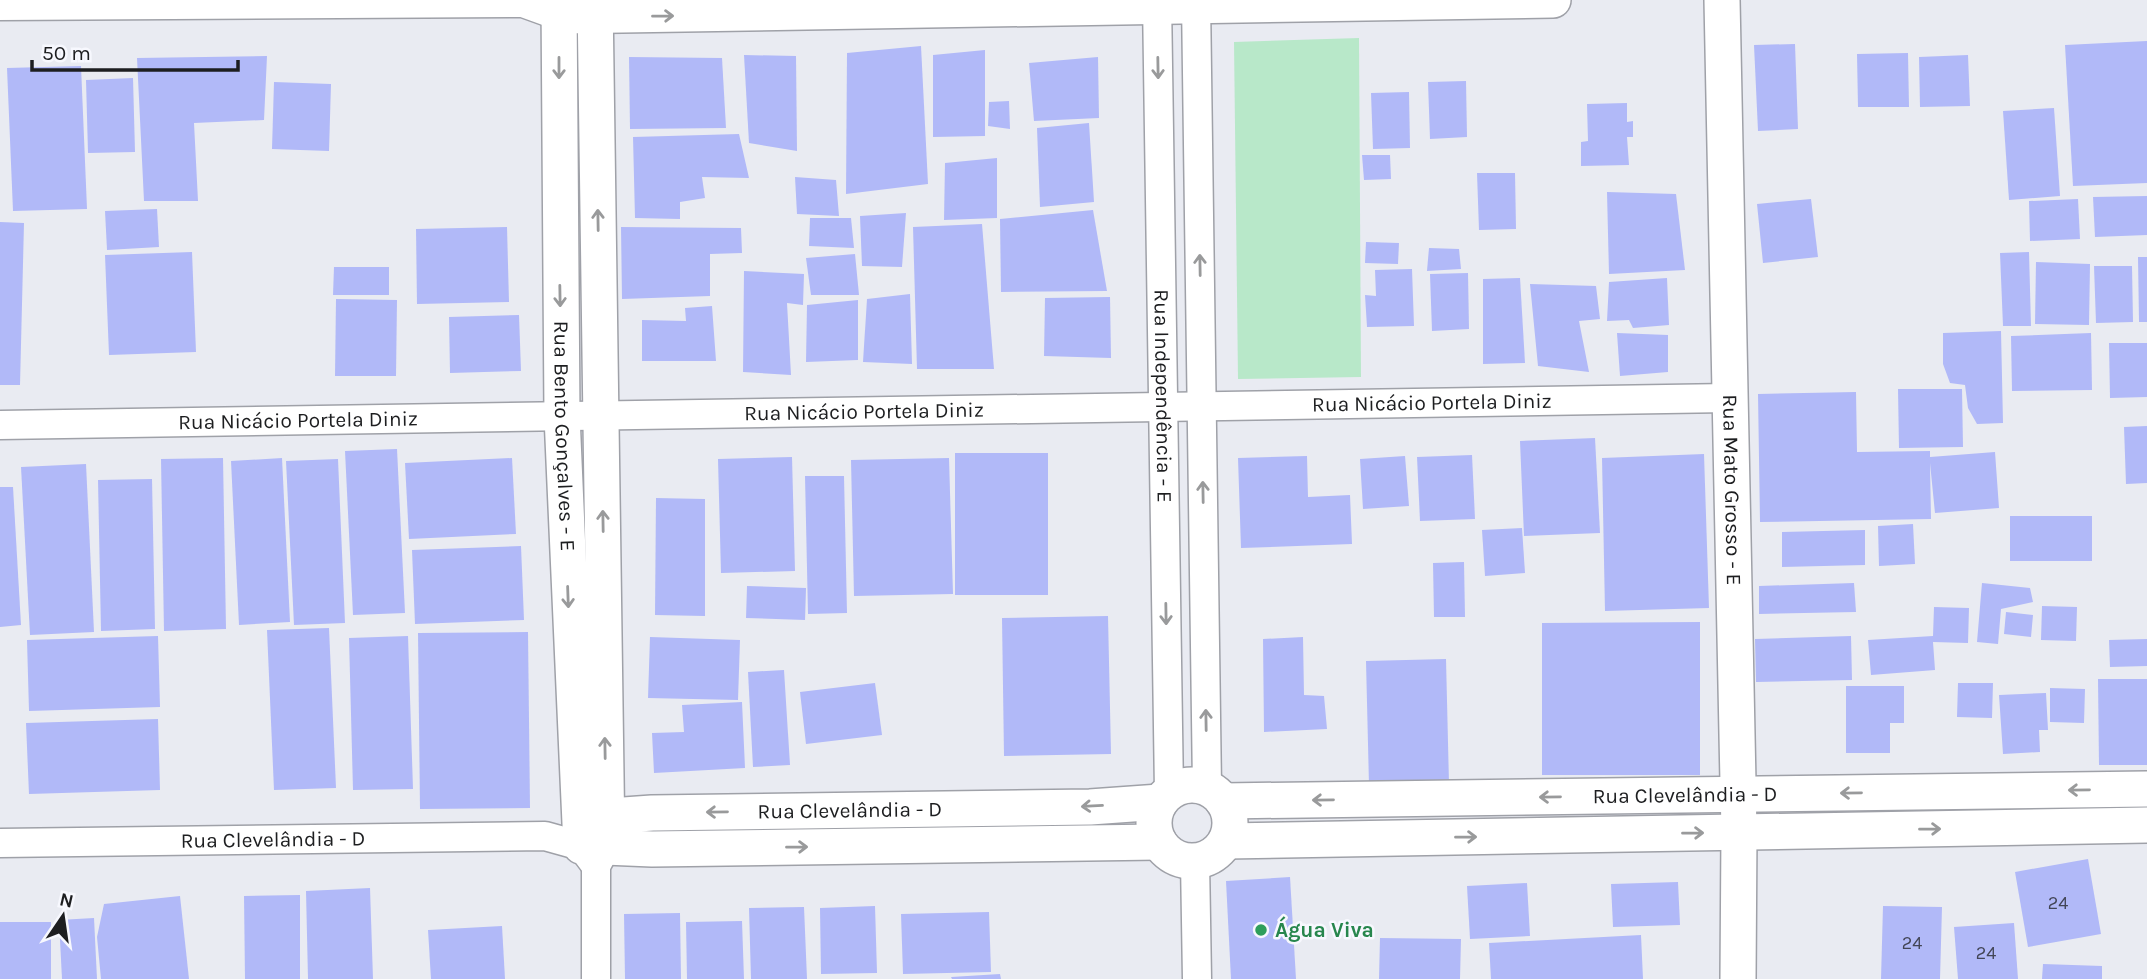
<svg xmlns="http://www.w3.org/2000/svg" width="2147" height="979" font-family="Karla,sans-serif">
  <rect width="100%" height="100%" fill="#e9ebf2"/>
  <path fill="#b8e8c9" d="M1359 38 1361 377 1238 379 1234 42Z"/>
  <g fill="#b1b9f8">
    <path d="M2147 41V183L2073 186 2065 45Z"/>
    <path d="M1795 44 1798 129 1758 131 1754 45Z"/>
    <path d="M921 46 928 184 846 194 847 53Z"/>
    <path d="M985 50V136L933 137V55Z"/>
    <path d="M1908 53 1909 107H1858L1857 54Z"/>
    <path d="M744 55 796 56 797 151 749 143Z"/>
    <path d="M1968 55 1970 106 1920 107 1919 57Z"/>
    <path d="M267 56 264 120 194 123 198 201H144L137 58Z"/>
    <path d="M629 57 722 58 726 128 630 129Z"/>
    <path d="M1098 57 1099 118 1034 121 1029 63Z"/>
    <path d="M81 66 87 209 13 211 7 68Z"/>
    <path d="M133 78 135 152 88 153 86 80Z"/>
    <path d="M1466 81 1467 137 1430 139 1428 82Z"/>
    <path d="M274 82 331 84 329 151 272 149Z"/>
    <path d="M1409 92 1410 148 1373 149 1371 93Z"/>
    <path d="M1009 101 1010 129 988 126 989 102Z"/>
    <path d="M1627 103V122L1633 121V137H1627L1629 165 1581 166V142L1588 141 1587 104Z"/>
    <path d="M2054 108 2060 196 2009 200 2003 111Z"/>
    <path d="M1089 123 1094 202 1040 207 1037 128Z"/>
    <path d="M739 134 749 178 702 177 705 198 680 202V219L635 218 633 137Z"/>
    <path d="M1362 155H1390L1391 179 1364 180Z"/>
    <path d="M997 158V218L944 220 945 163Z"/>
    <path d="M1477 173H1515L1516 229 1479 230Z"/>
    <path d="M795 177 836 180 839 216 797 214Z"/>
    <path d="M1607 192 1676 194 1685 270 1609 274Z"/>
    <path d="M2147 196V235L2095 237 2093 197Z"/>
    <path d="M1811 199 1818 257 1763 263 1757 204Z"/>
    <path d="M2078 199 2080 239 2030 241 2029 201Z"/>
    <path d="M157 209 159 247 107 250 105 211Z"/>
    <path d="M1093 210 1107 291 1001 292 1000 219Z"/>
    <path d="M906 213 902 267 862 266 860 216Z"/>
    <path d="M810 218H851L854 248 809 246Z"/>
    <path d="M0 222 24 223 20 385H0Z"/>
    <path d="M982 224 994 369H917L913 227Z"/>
    <path d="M507 227 509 302 417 304 416 229Z"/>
    <path d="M621 227 741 228 742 253 710 254V296L622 299Z"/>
    <path d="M1366 242 1399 243 1398 264 1365 263Z"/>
    <path d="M1429 248 1459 249 1461 269 1427 271Z"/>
    <path d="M192 252 196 352 109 355 105 255Z"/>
    <path d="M2029 252 2031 326H2003L2000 253Z"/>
    <path d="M855 254 859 295H811L806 258Z"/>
    <path d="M2138 257H2147V322H2139Z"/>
    <path d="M2036 262 2090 264 2089 325 2035 324Z"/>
    <path d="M2094 266H2132L2133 322 2096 323Z"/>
    <path d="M334 267H389V295H333Z"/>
    <path d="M1412 269 1414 326 1367 327 1365 295 1376 296 1375 270Z"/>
    <path d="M744 271 804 274 803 305 787 303 791 375 743 372Z"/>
    <path d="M1468 273 1469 329 1432 331 1430 274Z"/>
    <path d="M1520 278 1525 363 1483 364V279Z"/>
    <path d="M1667 278 1669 325 1633 328 1629 320 1607 321 1609 282Z"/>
    <path d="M1530 284 1596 286 1600 319 1579 321 1589 372 1538 366Z"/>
    <path d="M910 294 912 364 863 362 867 299Z"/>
    <path d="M1110 297 1111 358 1044 356 1045 298Z"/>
    <path d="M336 299 397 300 396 376H335Z"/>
    <path d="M858 300V360L806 362 807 305Z"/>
    <path d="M712 306 716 361H642V320L686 321 685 308Z"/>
    <path d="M519 315 521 371 450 373 449 317Z"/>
    <path d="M2001 331 2003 423 1977 424 1968 408 1965 385 1950 383 1943 364V333Z"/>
    <path d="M1617 333 1668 335V372L1620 376Z"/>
    <path d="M2091 333 2092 390 2012 391 2011 336Z"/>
    <path d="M2109 343H2147V397L2110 398Z"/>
    <path d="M1898 389H1962L1963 447 1899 448Z"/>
    <path d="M1856 392 1857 452 1930 451V457L1995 452 1999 508 1935 513 1930 463 1931 519 1760 522 1758 394Z"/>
    <path d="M2147 426V483L2126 484 2124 427Z"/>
    <path d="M1595 438 1600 533 1524 536 1520 441Z"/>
    <path d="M397 449 405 613 353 615 345 451Z"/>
    <rect x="955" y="453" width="93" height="142"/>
    <path d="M1704 454 1709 608 1605 611 1602 458Z"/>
    <path d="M1472 455 1475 519 1420 521 1417 457Z"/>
    <path d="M1307 456 1308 497 1350 495 1352 544 1241 548 1238 458Z"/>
    <path d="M1405 456 1409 506 1363 509 1360 459Z"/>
    <path d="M792 457 795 571 721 573 718 459Z"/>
    <path d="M223 458 226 629 164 631 161 459Z"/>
    <path d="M282 458 290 622 239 625 231 461Z"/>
    <path d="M512 458 516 534 409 539 405 463Z"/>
    <path d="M949 458 953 594 854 596 851 460Z"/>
    <path d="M338 459 345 623 294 625 286 461Z"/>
    <path d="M86 464 94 632 30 635 21 467Z"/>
    <path d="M805 476H844L847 613 808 614Z"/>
    <path d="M152 479 155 629 101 631 98 480Z"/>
    <path d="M0 487H13L21 625 0 627Z"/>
    <path d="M656 498 705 499V616L655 615Z"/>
    <rect x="2010" y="516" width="82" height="45"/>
    <path d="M1913 524 1915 564 1879 566 1878 526Z"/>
    <path d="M1522 528 1525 573 1485 576 1482 530Z"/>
    <path d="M1865 530V565L1782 567V532Z"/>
    <path d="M521 546 524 620 415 624 412 550Z"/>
    <path d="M1464 562 1465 617H1434L1433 563Z"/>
    <path d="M1854 583 1856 612 1759 614V586Z"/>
    <path d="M1982 583 2030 588 2033 602 2001 609 1998 644 1977 642Z"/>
    <path d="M747 586 806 588 805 620 746 618Z"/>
    <path d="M2042 606 2077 607 2076 641 2041 640Z"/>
    <path d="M1934 607 1969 608 1968 643 1933 642 1935 670 1871 675 1868 640 1933 636Z"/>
    <path d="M2006 612 2033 615 2031 637 2004 634Z"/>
    <path d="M1108 616 1111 754 1004 756 1002 618Z"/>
    <path d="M1700 622V775H1542V623Z"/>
    <path d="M329 628 336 788 274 790 267 630Z"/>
    <path d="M528 632 530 808 420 809 418 633Z"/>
    <path d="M158 636 160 707 29 711 27 640Z"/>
    <path d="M408 636 413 789 353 790 349 638Z"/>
    <path d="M1851 636 1852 680 1756 682 1755 639Z"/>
    <path d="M650 637 740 640 738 700 648 698Z"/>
    <path d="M1303 637 1304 695 1324 696 1327 729 1264 732 1263 639Z"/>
    <path d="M2147 639V666L2110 667 2109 640Z"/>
    <path d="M1446 659 1449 784 1369 785 1366 661Z"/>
    <path d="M784 670 790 765 753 767 748 672Z"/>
    <path d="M2098 679H2147V765H2099Z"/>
    <path d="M875 683 882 735 806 744 800 692Z"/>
    <path d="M1958 683H1993L1992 718 1957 717Z"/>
    <path d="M1846 686H1904V723H1890V753H1846Z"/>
    <path d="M2050 688 2085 689 2084 723 2050 722Z"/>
    <path d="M2046 693 2048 730H2039L2040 752 2003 754 1999 695Z"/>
    <path d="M742 702 745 768 654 773 652 733 684 732 682 705Z"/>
    <path d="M158 719 160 790 29 794 26 723Z"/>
    <path d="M2088 859 2101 934 2028 947 2015 872Z"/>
    <path d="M1290 877 1296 979H1231L1226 881Z"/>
    <path d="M1678 882 1680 925 1613 927 1611 884Z"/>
    <path d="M1527 883 1530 936 1470 939 1467 886Z"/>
    <path d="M370 888 373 979H308L306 891Z"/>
    <path d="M300 895V979H245L244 896Z"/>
    <path d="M180 896 189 979H101L97 937 104 904Z"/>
    <path d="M875 906 877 973 821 974 820 908Z"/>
    <path d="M1883 906 1942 907 1940 979H1881Z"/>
    <path d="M804 907 807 979H751L749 908Z"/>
    <path d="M989 912 991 972 903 974 901 914Z"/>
    <path d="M680 913 681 979H625L624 914Z"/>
    <path d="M94 918 97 979H62L59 920Z"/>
    <path d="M742 921 744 979H687L686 922Z"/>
    <rect x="0" y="922" width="51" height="57"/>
    <path d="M2014 923 2018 979H1958L1954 927Z"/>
    <path d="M502 926 505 979H431L428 930Z"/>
    <path d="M1641 935 1643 979H1491L1489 943Z"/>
    <path d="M1380 938 1461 939 1460 979H1379Z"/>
    <path d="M2043 964 2102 966V979H2042Z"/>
    <path d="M1000 974 1001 979H952L951 977Z"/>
  </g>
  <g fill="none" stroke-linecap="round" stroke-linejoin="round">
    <defs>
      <g id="minor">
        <path id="s1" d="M1157 0 1169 793"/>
        <path d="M1196 0 1207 788"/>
        <path d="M0 6 523 3 559 16"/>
        <path id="s2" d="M0 425 1729 398"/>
        <path id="s3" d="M0 843 545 836 581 846 596 866"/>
        <path d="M1195 861 1197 979"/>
        <path d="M596 979V866L604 851"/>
      </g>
      <g id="tertiary">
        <path id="s4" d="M559 0 562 416 581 846 652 849 1159 842"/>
        <path d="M595 0 607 846"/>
        <path id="s5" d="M1722 0 1739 832 1738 979"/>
        <path d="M559 16 1553 0"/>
        <circle cx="1192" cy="823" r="38"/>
        <path id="s6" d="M1223 801 2147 789"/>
        <path id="s7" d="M582 818 652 813 1090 807 1160 802"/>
        <path d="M1226 841 2147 825"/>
      </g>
    </defs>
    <use href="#minor" stroke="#9fa1a8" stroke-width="31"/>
    <use href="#tertiary" stroke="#9fa1a8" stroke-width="38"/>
    <use href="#minor" stroke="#fff" stroke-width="28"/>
    <use href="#tertiary" stroke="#fff" stroke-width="35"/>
  </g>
  <defs><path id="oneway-shaft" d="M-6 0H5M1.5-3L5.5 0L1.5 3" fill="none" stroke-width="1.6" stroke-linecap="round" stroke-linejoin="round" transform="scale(1.75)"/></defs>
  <g stroke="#999a9b">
    <use href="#oneway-shaft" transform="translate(663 16) rotate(-1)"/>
    <use href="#oneway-shaft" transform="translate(559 68) rotate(90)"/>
    <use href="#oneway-shaft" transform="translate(1158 68) rotate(89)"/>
    <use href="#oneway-shaft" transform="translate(598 220) rotate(-91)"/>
    <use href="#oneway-shaft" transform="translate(1200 265) rotate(-91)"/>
    <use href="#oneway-shaft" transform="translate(560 296) rotate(89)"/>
    <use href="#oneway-shaft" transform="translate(1203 492) rotate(-91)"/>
    <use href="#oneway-shaft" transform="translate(603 521) rotate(-91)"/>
    <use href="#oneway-shaft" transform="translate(568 597) rotate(88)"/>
    <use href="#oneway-shaft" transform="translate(1166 614) rotate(89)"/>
    <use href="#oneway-shaft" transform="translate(1206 720) rotate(-91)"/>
    <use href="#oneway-shaft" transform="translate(605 748) rotate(-91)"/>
    <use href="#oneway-shaft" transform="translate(2079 790) rotate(179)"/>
    <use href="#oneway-shaft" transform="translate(1851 793) rotate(179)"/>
    <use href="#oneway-shaft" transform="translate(1550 797) rotate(179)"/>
    <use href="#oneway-shaft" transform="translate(1323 800) rotate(179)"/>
    <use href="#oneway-shaft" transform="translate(1092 806) rotate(177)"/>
    <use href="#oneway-shaft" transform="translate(717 812) rotate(179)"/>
    <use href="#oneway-shaft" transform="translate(1930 829) rotate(-1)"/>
    <use href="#oneway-shaft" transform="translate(1693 833) rotate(-1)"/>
    <use href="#oneway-shaft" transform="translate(1466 837) rotate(-1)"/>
    <use href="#oneway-shaft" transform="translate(797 847) rotate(-1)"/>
  </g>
  <circle fill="#2e9e5b" stroke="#f7f8fe" stroke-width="2.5" cx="1261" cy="930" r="7"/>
  <g text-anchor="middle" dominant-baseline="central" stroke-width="5" stroke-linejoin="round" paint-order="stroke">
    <g font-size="18" fill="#424556">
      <text x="2058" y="903">24</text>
      <text x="1912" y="943">24</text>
      <text x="1986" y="953">24</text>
    </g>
    <g font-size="21" fill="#1d1e20" stroke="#f7f8fe">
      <text stroke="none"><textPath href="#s1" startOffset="396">Rua Independência - E</textPath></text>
      <text stroke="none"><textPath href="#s2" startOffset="1432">Rua Nicácio Portela Diniz</textPath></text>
      <text stroke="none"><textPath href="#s2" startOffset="864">Rua Nicácio Portela Diniz</textPath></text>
      <text stroke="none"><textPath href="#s2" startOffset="298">Rua Nicácio Portela Diniz</textPath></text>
      <text stroke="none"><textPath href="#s4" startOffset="436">Rua Bento Gonçalves - E</textPath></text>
      <text stroke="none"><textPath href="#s5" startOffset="490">Rua Mato Grosso - E</textPath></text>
      <text stroke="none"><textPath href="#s6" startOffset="462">Rua Clevelândia - D</textPath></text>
      <text stroke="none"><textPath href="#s7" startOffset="268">Rua Clevelândia - D</textPath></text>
      <text stroke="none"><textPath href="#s3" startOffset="273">Rua Clevelândia - D</textPath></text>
    </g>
    <g font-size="21" font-weight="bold" fill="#27864d" stroke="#f7f8fe" text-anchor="start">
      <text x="1275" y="930">Água Viva</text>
    </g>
  </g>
  <g transform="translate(63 916) rotate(13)" stroke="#f7f8fe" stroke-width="5" paint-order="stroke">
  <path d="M0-5L12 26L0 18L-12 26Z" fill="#1d1e20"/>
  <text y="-10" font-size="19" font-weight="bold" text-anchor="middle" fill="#1d1e20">N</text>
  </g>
  <path d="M32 60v10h206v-10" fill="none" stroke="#1d1e20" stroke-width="3.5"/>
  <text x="42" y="60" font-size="21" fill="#1d1e20" stroke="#f7f8fe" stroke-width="5" paint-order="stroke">50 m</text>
</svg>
